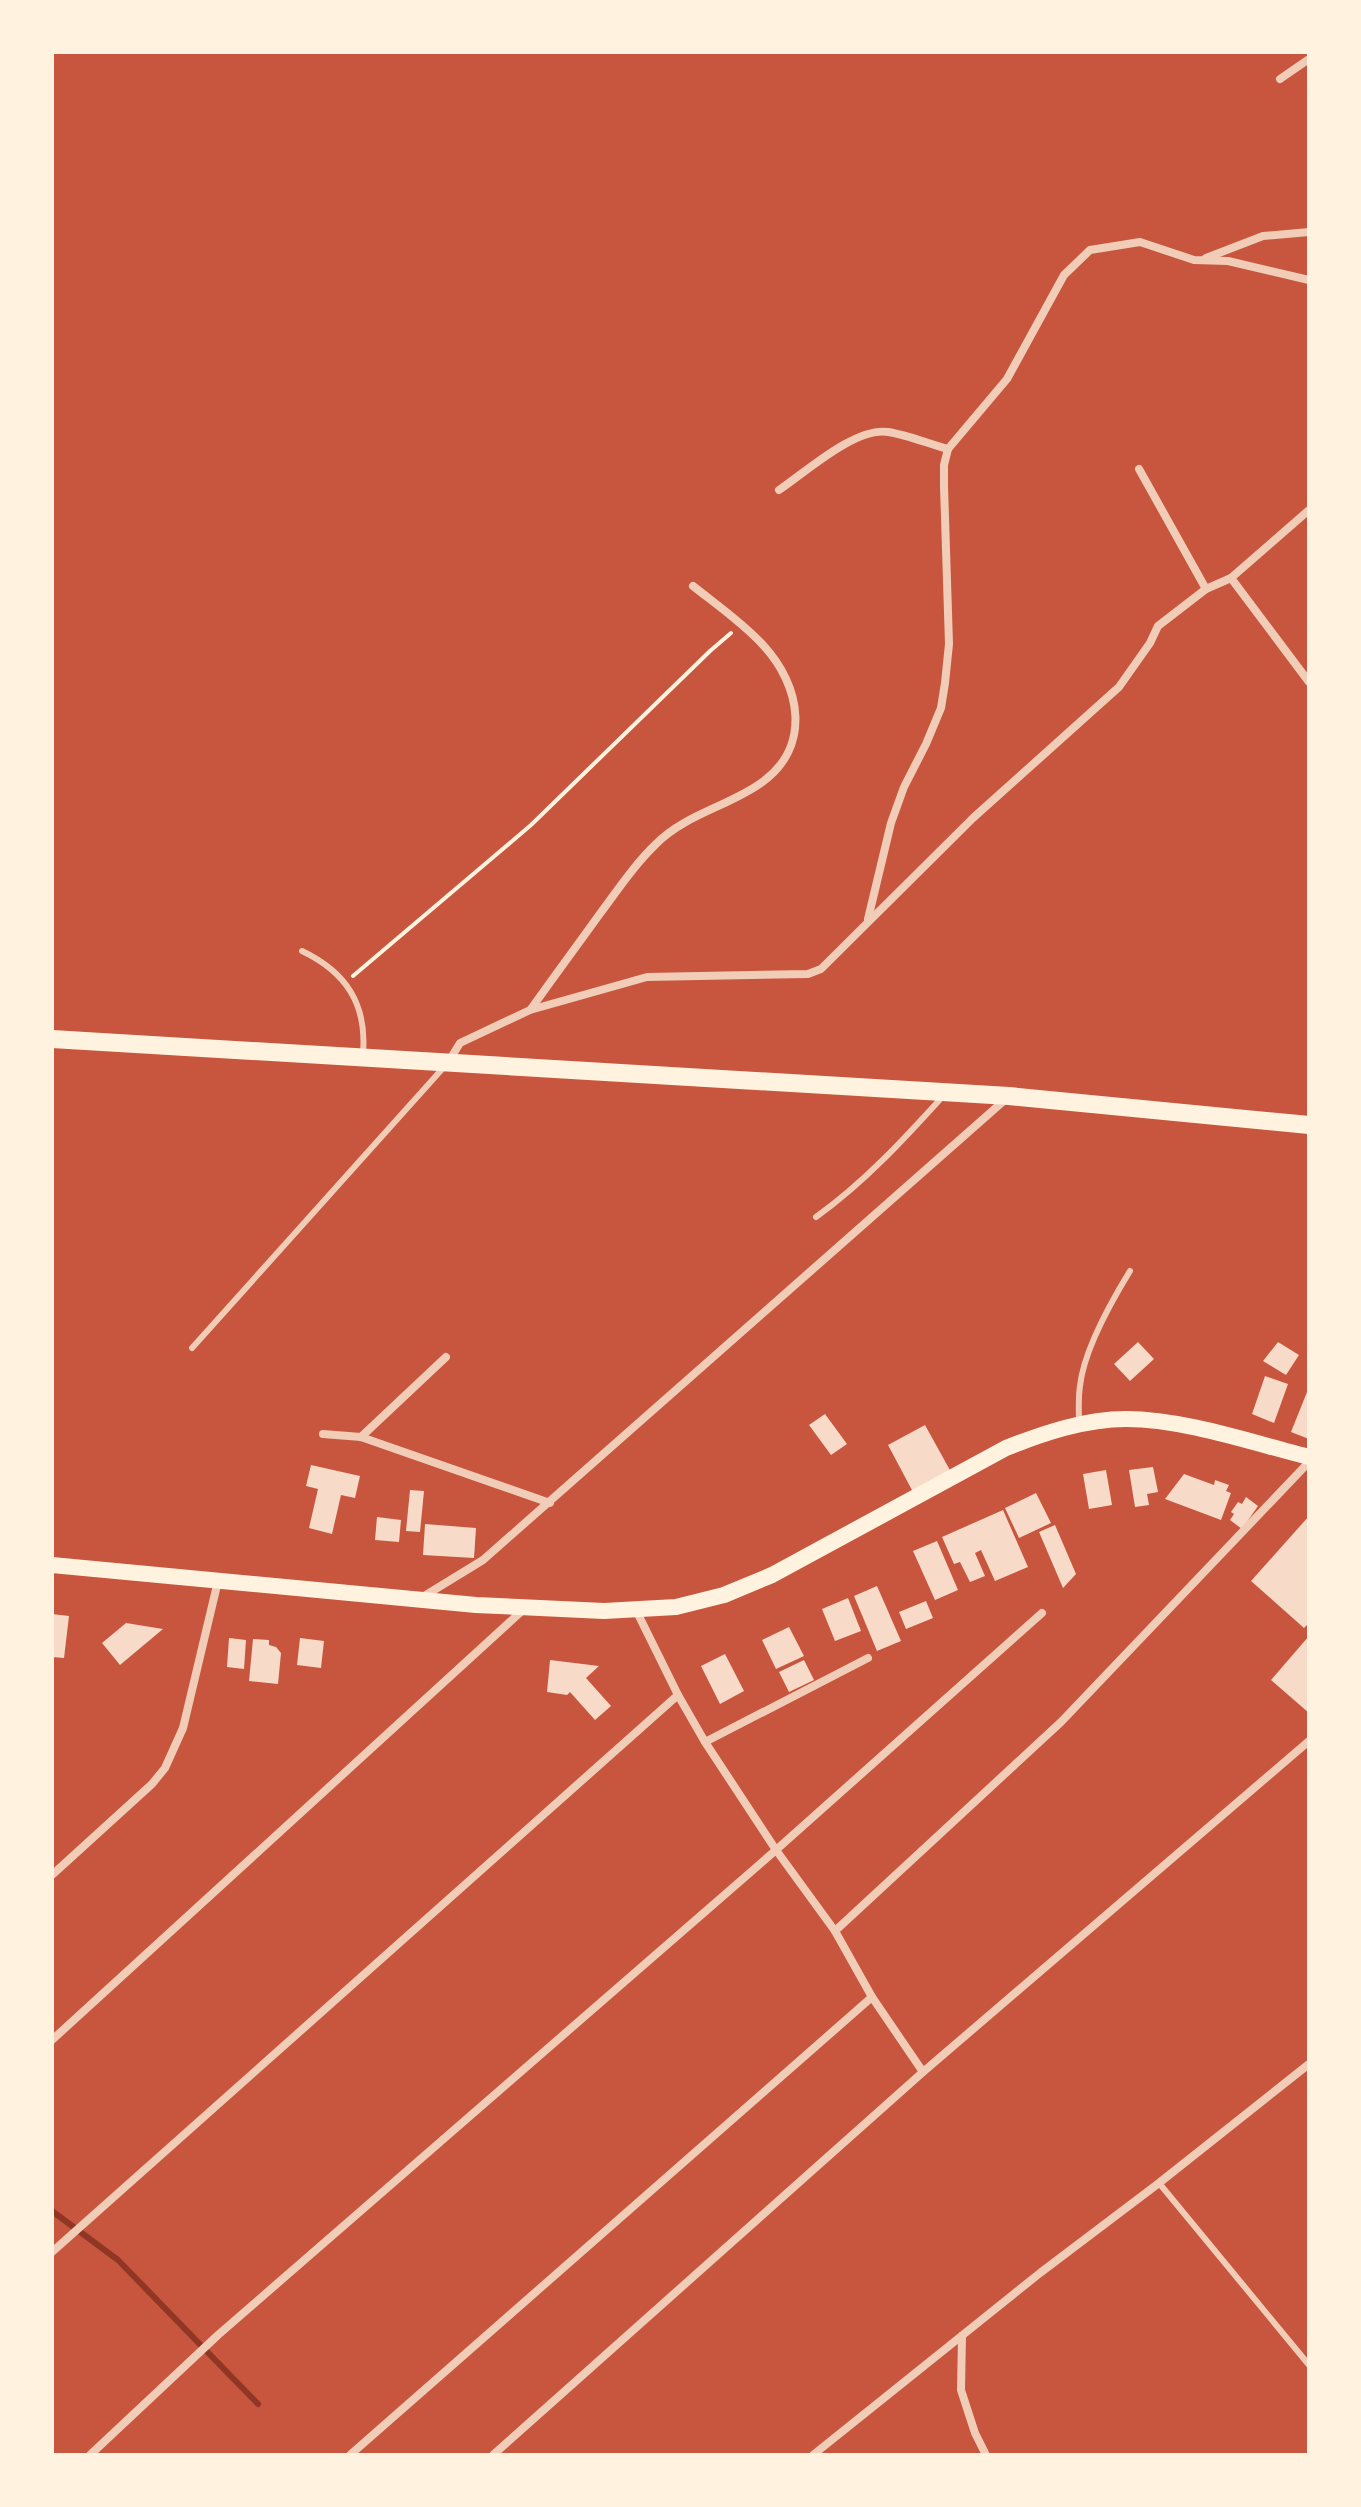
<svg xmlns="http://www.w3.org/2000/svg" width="1361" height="2507" font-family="'Noto Serif',serif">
  <rect width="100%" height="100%" fill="#c8553d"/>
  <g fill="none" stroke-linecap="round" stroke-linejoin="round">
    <path stroke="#8f3625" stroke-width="6" d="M52 2211 118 2260 258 2404"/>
  </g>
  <g fill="#f7dbc8">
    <path d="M1138 1342 1154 1359 1130 1381 1114 1364Z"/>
    <path d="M1278 1342 1299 1355 1286 1375 1263 1361Z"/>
    <path d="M1265 1376 1288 1384 1274 1423 1252 1414Z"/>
    <path d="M1309 1387V1439L1291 1432Z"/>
    <path d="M825 1414 847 1444 831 1455 809 1425Z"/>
    <path d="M925 1425 951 1472 913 1492 888 1445Z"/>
    <path d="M311 1465 360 1476 355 1498 341 1495 332 1534 309 1528 318 1489 306 1486Z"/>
    <path d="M1153 1467 1158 1492 1147 1494 1149 1505 1135 1507 1129 1470Z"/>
    <path d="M1106 1470 1112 1505 1089 1509 1083 1474Z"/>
    <path d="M1184 1474 1214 1485 1215 1480 1229 1485 1226 1491 1231 1493 1221 1520 1165 1499Z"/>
    <path d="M410 1490 424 1491 420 1532 406 1531Z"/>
    <path d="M1036 1493 1051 1523 1019 1538 1005 1508Z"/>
    <path d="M1246 1497 1258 1506 1242 1529 1230 1520 1234 1514 1231 1512 1238 1502 1242 1504Z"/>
    <path d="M1003 1510 1028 1567 995 1581 981 1550 975 1553 985 1576 970 1582 960 1562 954 1564 942 1537Z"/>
    <path d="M1309 1516V1623L1304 1628 1251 1581Z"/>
    <path d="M377 1517 401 1520 399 1542 375 1540Z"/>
    <path d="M425 1524 476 1528 474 1558 423 1555Z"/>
    <path d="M1055 1525 1076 1574 1063 1588 1039 1532Z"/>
    <path d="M937 1541 958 1590 935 1600 913 1551Z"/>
    <path d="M877 1586 901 1641 877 1651 854 1596Z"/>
    <path d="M848 1598 861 1631 835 1641 822 1609Z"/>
    <path d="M926 1601 933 1618 906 1629 899 1612Z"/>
    <path d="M52 1614 69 1616 64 1658 52 1657Z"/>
    <path d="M126 1623 163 1629 120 1665 102 1643Z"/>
    <path d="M789 1627 804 1656 776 1669 762 1640Z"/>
    <path d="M1309 1636V1713L1271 1680Z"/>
    <path d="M229 1638 246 1640 244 1669 227 1667Z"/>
    <path d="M300 1638 324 1641 321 1668 297 1665Z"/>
    <path d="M253 1639 269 1640V1645L276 1647 281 1653 278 1684 249 1681Z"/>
    <path d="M725 1654 744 1691 720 1704 701 1666Z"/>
    <path d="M550 1660 599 1666 586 1678 611 1706 595 1720 570 1692 567 1695 547 1692Z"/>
    <path d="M804 1660 814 1680 789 1692 779 1672Z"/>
  </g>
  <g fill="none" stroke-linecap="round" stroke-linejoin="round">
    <path stroke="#fff3e0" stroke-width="4" d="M353 976 531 825 710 651 731 633"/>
    <g stroke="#f1ccb7" stroke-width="6">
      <path d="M302 951C346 972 367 1004 363 1053"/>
      <path d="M816 1217C865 1182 904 1139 944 1095"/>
      <path d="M192 1348 444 1067"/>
      <path d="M1079 1424C1079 1412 1078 1398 1080 1386 1084 1349 1111 1302 1130 1271"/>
      <path d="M1159 2183 1309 2365"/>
    </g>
    <g stroke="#f1ccb7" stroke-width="8">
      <path d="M1280 79 1309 59"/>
      <path d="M1206 258 1263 236 1309 232"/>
      <path d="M1139 469 1206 589"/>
      <path d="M779 490C806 472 855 427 888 432 908 435 929 444 948 449"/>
      <path d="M1231 578 1309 682"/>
      <path d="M868 919 891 823 904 787 926 744 941 708 945 683 949 644 944 486V465L948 449 1007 379 1064 275 1090 250 1140 242 1194 260 1228 261 1309 280"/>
      <path d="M531 1009C553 978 576 947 599 915 617 891 634 865 656 844 684 815 729 806 761 783 812 747 801 686 763 645 743 623 717 605 693 586"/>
      <path d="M449 1061 460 1043 530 1010 647 977 808 974 821 969 973 818 1119 687 1150 643 1158 626 1206 589 1231 578 1309 510"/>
      <path d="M323 1434 361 1437 550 1503"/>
      <path d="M361 1437 446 1357"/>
      <path d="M421 1598 483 1560 1007 1098"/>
      <path d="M636 1610 678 1695 705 1742 776 1850 835 1931 872 1997 923 2072"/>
      <path d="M705 1742 868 1658"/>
      <path d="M52 1875 152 1784 165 1768 183 1728 218 1581"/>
      <path d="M835 1931 1061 1722 1309 1462"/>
      <path d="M52 2040 524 1609"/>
      <path d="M52 2252 678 1695"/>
      <path d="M962 2336 961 2390 975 2433 986 2455"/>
      <path d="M90 2455 218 2335 776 1850 1042 1613"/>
      <path d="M350 2455 872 1997"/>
      <path d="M493 2455 923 2072 1309 1741"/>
      <path d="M813 2455 1040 2273 1159 2183 1309 2064"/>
    </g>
    <path stroke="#fff3e0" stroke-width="16" d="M52 1565 476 1605 604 1611 676 1607 724 1595 772 1575 1006 1448C1044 1433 1085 1419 1126 1419 1184 1419 1253 1443 1309 1457"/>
    <path stroke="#fff3e0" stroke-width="18" d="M52 1039 1009 1096 1309 1125"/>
  </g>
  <rect width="1361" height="2507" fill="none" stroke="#fff3e0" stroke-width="108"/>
</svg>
